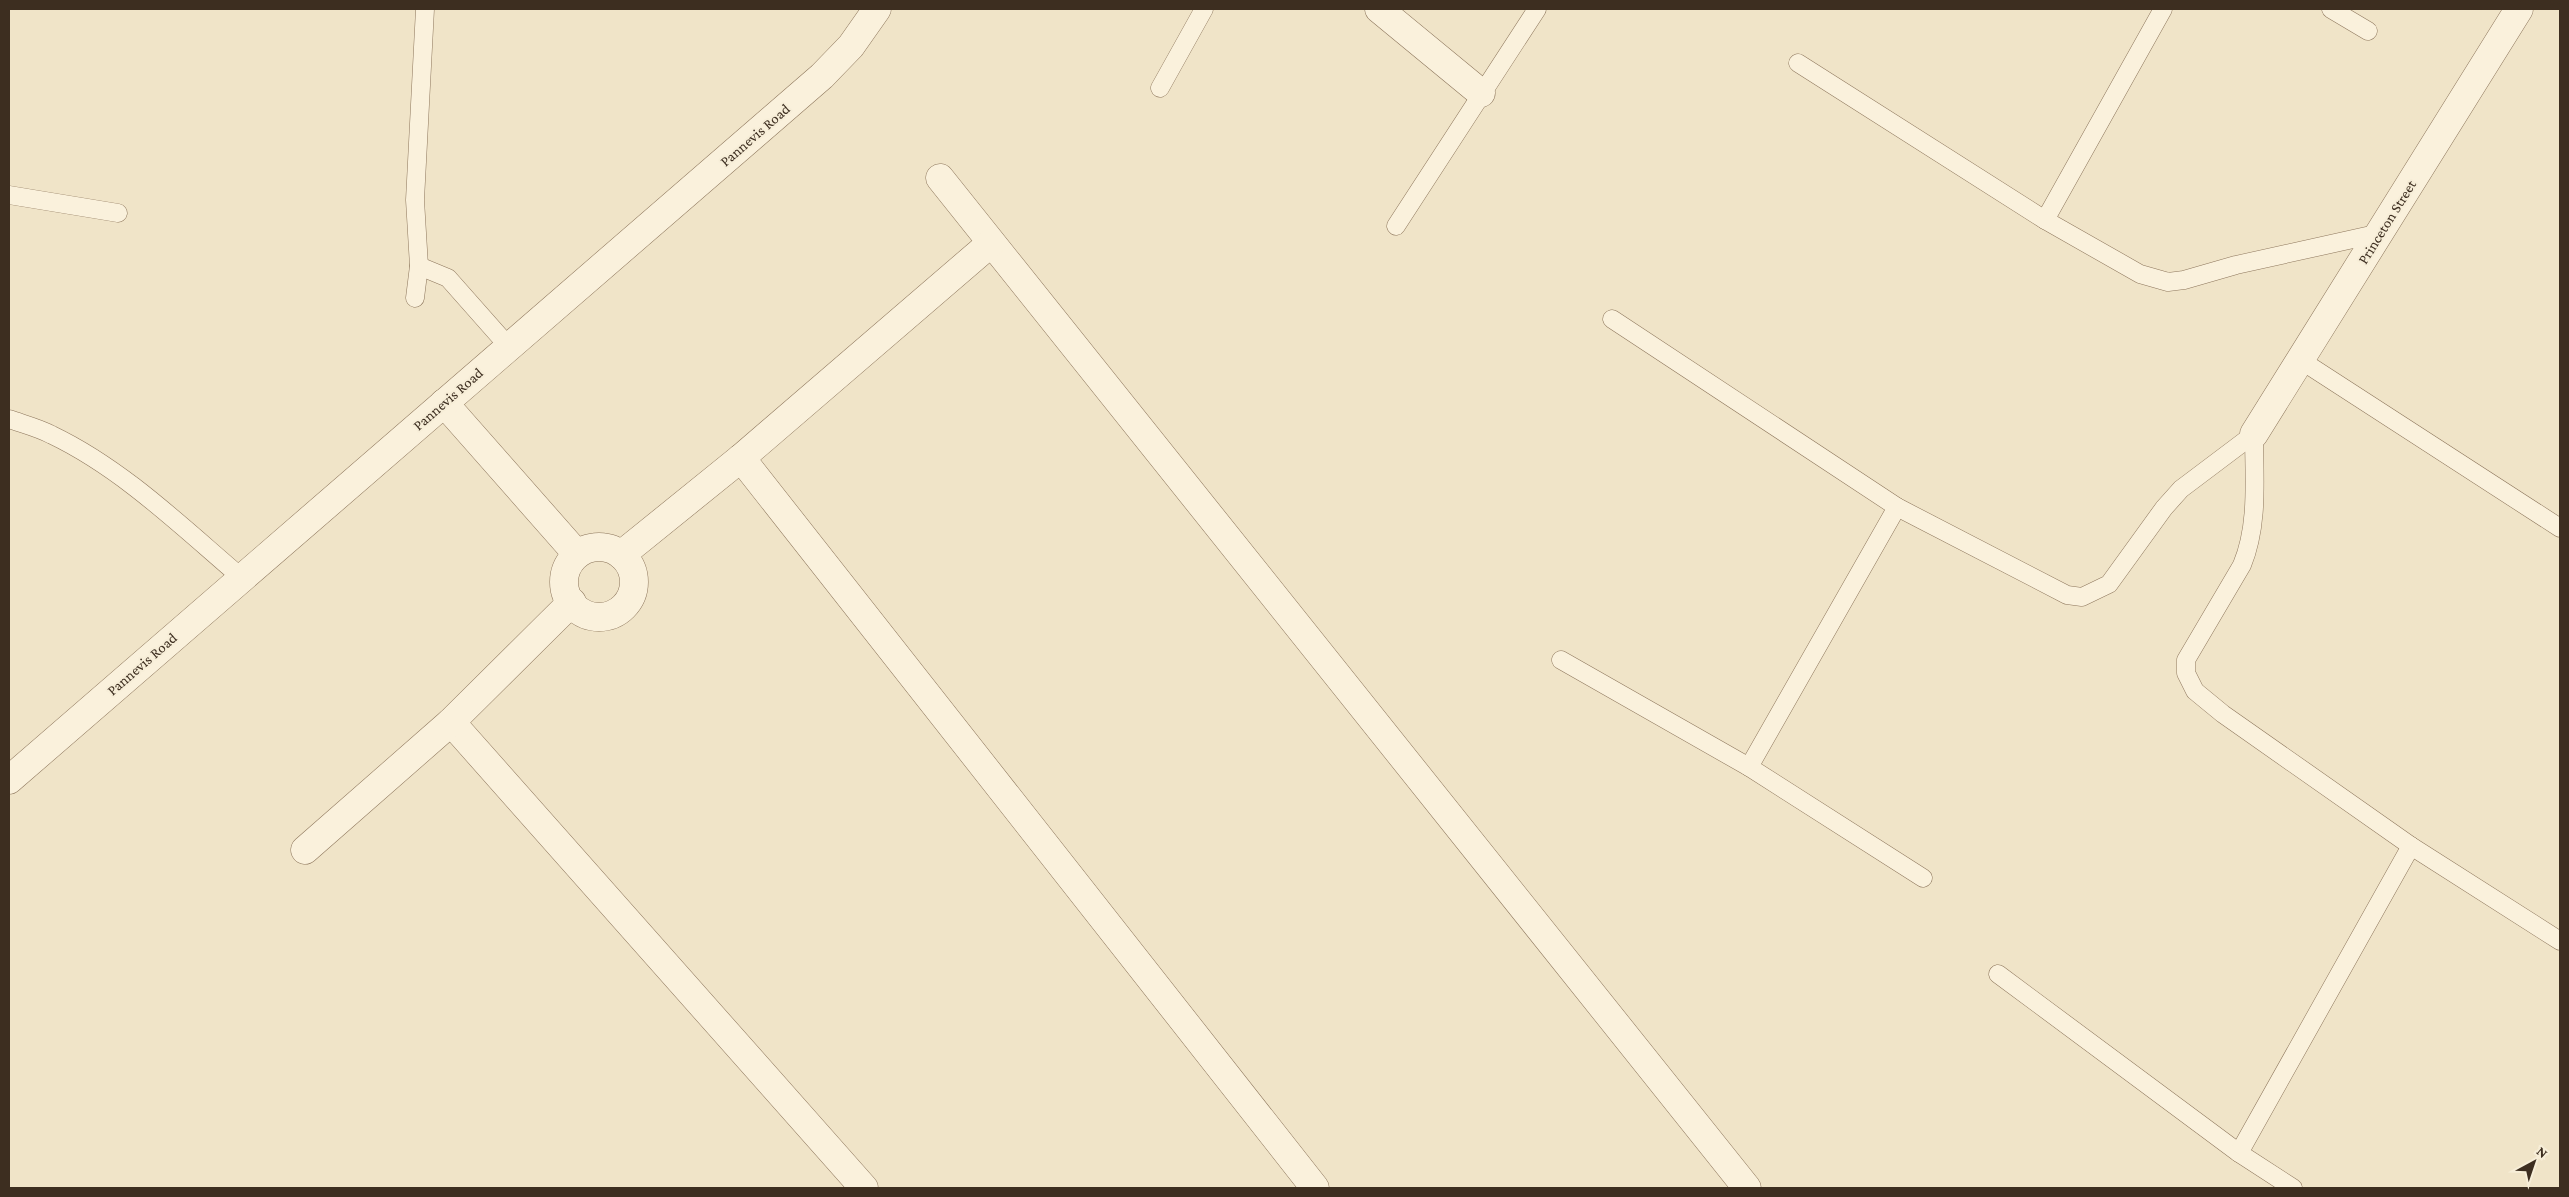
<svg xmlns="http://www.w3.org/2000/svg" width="2569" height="1197" font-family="'Crimson Pro',serif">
  <rect width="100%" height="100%" fill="#f0e4c8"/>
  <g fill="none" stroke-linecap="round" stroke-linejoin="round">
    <defs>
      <g id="lane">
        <path d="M2331 9 2368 31"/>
        <path d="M1798 63 2045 220 2140 274 2168 282 2184 280 2236 265 2380 233"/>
        <path d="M1160 88 1204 9"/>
        <path d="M9 195 118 213"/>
        <path d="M2045 220 2163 9"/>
        <path d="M1396 226 1537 9"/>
        <path d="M419 266 448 278 509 347"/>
        <path d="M415 298 419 266 415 200 425 9"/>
        <path d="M1612 319 1897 507 2067 595 2082 597 2109 584 2164 508 2181 489 2254 434"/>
        <path d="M2302 361 2560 528"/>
        <path d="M9 419C23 424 39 428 52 435 123 469 182 527 242 578"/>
        <path d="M2254 434C2254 477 2259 524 2242 565L2186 660V673L2195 691 2223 714 2411 846 2560 941"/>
        <path d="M1561 660 1749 767 1923 878"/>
        <path d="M1749 767 1897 507"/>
        <path d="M1998 974 2239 1153 2293 1188"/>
        <path d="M2239 1153 2411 846"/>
      </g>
      <g id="street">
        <path d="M1379 9 1481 93"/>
        <path d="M940 178 1747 1188"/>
        <path d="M444 403 577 554"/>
        <path d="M2254 434 2519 9"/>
        <path d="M741 458 1315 1188"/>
        <circle cx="599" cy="582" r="35"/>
        <path d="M621 555 741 458 991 243"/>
        <path d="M451 722 864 1188"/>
        <path d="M9 780 822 76 851 46 877 9"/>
        <path d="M305 850 451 722 572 602"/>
      </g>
    </defs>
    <use href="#lane" stroke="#8d765c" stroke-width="19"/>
    <use href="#street" stroke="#8d765c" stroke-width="29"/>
    <use href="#lane" stroke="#faf1dc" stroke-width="18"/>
    <use href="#street" stroke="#faf1dc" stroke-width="28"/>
  </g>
  <g text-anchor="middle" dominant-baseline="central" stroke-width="4" stroke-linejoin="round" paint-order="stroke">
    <g font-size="15" fill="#3d2e20" stroke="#f7eed8">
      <text transform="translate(755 135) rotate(-41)">Pannevis Road</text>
      <text transform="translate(2387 222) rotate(-58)">Princeton Street</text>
      <text transform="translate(448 399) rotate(-41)">Pannevis Road</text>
      <text transform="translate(142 664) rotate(-41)">Pannevis Road</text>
    </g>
  </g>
  <rect width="2569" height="1197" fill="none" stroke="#3d2e20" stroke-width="20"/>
  <g transform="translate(2534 1162) rotate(40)" stroke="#f7eed8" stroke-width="4" paint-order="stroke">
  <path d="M0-4L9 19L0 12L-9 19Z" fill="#3d2e20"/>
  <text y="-8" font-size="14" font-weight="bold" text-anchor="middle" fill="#3d2e20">N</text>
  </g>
</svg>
